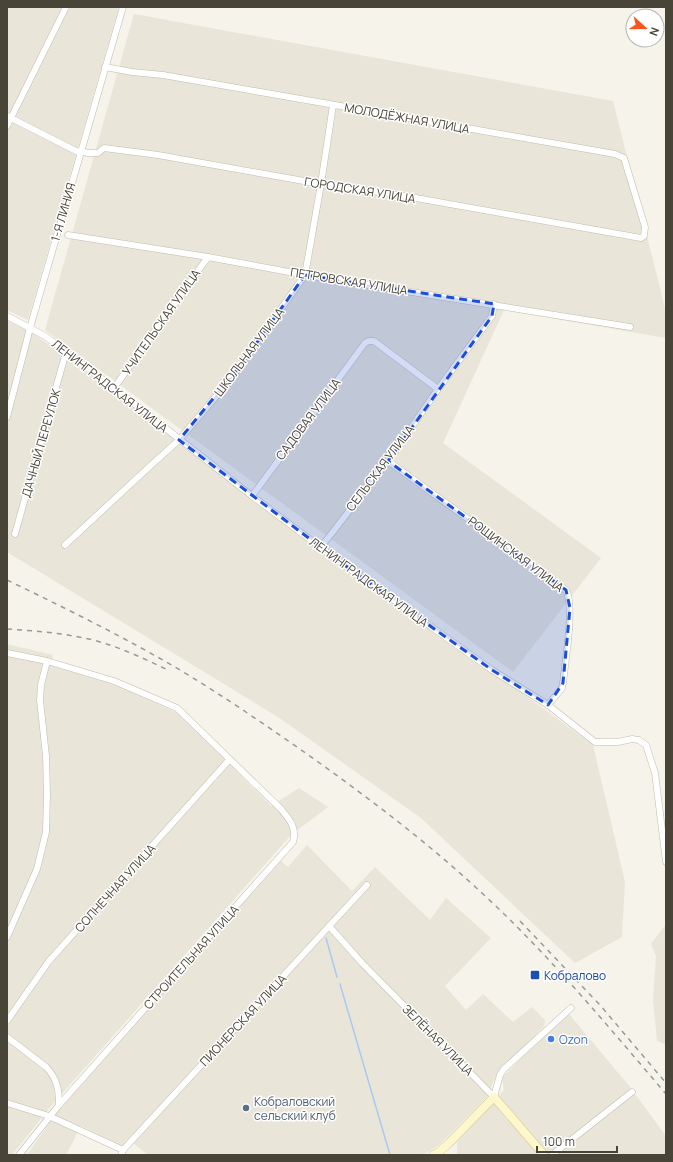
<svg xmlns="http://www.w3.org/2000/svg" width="673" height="1162" font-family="Manrope,sans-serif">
  <rect width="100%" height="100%" fill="#f5f3ea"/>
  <g fill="#e9e5d8">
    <path d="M7 7H119L28 320 7 310Z"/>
    <path d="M134 14 613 101 666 312V338L504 310 443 443 601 558 513 672 45 330Z"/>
    <path d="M7 320 34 334 593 745 625 882 622 937 575 963 421 818 278 717 7 552Z"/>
    <path d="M7 644 53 655 51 666 114 684 180 714 271 806 299 788 328 807 291 835 52 1105 12 1155H7Z"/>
    <path d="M307 845 352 891 375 867 430 920 446 898 491 938 445 986 466 1010 483 994 513 1022 532 1007 545 1020 544 1026 496 1076 487 1097 439 1145 426 1153 418 1155H148L129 1140 122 1146 81 1126 66 1155H31L28 1153 56 1114 163 992 281 861 288 867Z"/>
    <path d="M666 924V1045L657 1041 653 999 656 956 651 944Z"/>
    <path d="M569 1014 630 1087 666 1136V1155H457V1142L504 1090 502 1078 524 1055Z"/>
  </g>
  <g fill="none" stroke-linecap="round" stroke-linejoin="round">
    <g stroke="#a8cbf0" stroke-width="1.5">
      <path d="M326 938 337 977"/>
      <path d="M340 984 390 1155"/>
    </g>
    <defs>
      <g id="street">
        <path d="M7 116 80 153"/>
        <path d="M7 126 66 7"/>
        <path d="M80 151 88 153H98L104 148 158 155 321 184 399 195 641 238 644 236 645 227 624 158 615 154 163 75 132 72 105 67"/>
        <path d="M68 235 208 257 305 275 630 327"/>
        <path d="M7 316 45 336 122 394 252 496 343 564 492 670 548 705 595 742H618L632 739 639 740 646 745 655 773 666 862"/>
        <path d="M114 388 208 257"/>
        <path d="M7 417 30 328 123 7"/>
        <path d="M388 461 566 590C575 607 565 662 563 683L562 688 548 705"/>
        <path d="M252 496 365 343 369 341H374L438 389"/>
        <path d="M15 534 66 352"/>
        <path d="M65 545 149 467 179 440 218 394 240 366 305 275 321 184 333 105"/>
        <path d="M321 547 388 461 438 389 492 316 494 304"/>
        <path d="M7 653 47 661 114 681 177 708 281 809C290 820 297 828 293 842L59 1105 19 1155"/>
        <path d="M329 926 362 963 494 1097 500 1075 504 1069 571 1008"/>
        <path d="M7 937 37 869 46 832 47 794 46 756 40 700 41 685 47 661"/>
        <path d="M7 1021 49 961 229 760"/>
        <path d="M7 1037 46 1067C57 1078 59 1090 59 1105"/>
        <path d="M7 1103 49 1116 123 1150"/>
        <path d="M121 1155 123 1150 367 885"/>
        <path d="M552 1155 632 1092"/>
      </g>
      <path id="secondary" d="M433 1155 439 1152 449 1143 494 1097 544 1155"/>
    </defs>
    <use href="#street" stroke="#c1bcad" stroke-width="7"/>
    <use href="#secondary" stroke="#d4ca9a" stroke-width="9"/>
    <use href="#street" stroke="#fff" stroke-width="6"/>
    <use href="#secondary" stroke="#fef7cb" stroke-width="8"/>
    <g stroke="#999" stroke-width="1.5" stroke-dasharray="5 5" stroke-linecap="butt">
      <path d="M7 580C65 608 124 637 180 670 220 694 258 720 297 747 361 792 425 840 483 894 549 955 607 1025 666 1094"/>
      <path d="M7 629C36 631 64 633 93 640 120 647 145 659 170 671"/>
      <path d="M520 921 600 1005 666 1083"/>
    </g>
  </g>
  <path fill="#1d4ed8" fill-opacity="0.2" stroke="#1d4ed8" stroke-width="3" stroke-dasharray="8 5" stroke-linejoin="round" d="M305 275 494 304 492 316 388 461 566 590 570 608 563 683 548 705 492 670 343 564 179 440 240 366Z"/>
  <rect fill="#1a4fb4" stroke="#fff" stroke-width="1.5" x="530" y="970" width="10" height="10" rx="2"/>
  <circle fill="#3f7fe0" stroke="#fff" stroke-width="1.5" cx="551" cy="1039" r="4"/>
  <circle fill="#5c6f8a" stroke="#fff" stroke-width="1.5" cx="246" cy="1108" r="4"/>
  <g text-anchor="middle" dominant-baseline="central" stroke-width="3" stroke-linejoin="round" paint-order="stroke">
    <g font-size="12" fill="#494438" stroke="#fff">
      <text transform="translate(407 118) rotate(10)">МОЛОДЁЖНАЯ УЛИЦА</text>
      <text transform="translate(360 190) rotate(9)">ГОРОДСКАЯ УЛИЦА</text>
      <text transform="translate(63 212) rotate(-74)">1-Я ЛИНИЯ</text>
      <text transform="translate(349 281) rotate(9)">ПЕТРОВСКАЯ УЛИЦА</text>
      <text transform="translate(161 322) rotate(-55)">УЧИТЕЛЬСКАЯ УЛИЦА</text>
      <text transform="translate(249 352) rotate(-53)">ШКОЛЬНАЯ УЛИЦА</text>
      <text transform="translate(110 386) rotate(38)">ЛЕНИНГРАДСКАЯ УЛИЦА</text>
      <text transform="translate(308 419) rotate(-53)">САДОВАЯ УЛИЦА</text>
      <text transform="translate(41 443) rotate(-74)">ДАЧНЫЙ ПЕРЕУЛОК</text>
      <text transform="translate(380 468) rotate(-53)">СЕЛЬСКАЯ УЛИЦА</text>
      <text transform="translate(516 554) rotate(37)">РОЩИНСКАЯ УЛИЦА</text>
      <text transform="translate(369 582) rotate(36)">ЛЕНИНГРАДСКАЯ УЛИЦА</text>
      <text transform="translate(115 888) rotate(-48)">СОЛНЕЧНАЯ УЛИЦА</text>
      <text transform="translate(191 957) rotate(-48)">СТРОИТЕЛЬНАЯ УЛИЦА</text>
      <text transform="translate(243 1020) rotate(-47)">ПИОНЕРСКАЯ УЛИЦА</text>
      <text transform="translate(438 1040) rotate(45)">ЗЕЛЁНАЯ УЛИЦА</text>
    </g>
    <g font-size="12" fill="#164399" stroke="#fff" text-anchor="start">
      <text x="544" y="975">Кобралово</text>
    </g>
    <g font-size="12" fill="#366cbe" stroke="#fff" text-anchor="start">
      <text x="559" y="1039">Ozon</text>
    </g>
    <g font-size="12" fill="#4e5e75" stroke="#fff" text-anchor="start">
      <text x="254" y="1101">Кобраловский<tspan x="254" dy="14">сельский клуб</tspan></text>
    </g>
  </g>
  <rect width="673" height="1162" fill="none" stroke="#494438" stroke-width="16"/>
  <g transform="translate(645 28) rotate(111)"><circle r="19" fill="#ffffff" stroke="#b6b4af"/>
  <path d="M0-3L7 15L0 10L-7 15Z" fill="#f8551f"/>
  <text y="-6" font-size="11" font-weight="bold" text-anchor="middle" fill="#494438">N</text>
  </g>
  <path d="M537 1146v6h80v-6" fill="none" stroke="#494438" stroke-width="2"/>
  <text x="543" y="1146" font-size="12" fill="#494438" stroke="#ffffff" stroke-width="3" paint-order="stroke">100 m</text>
</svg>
